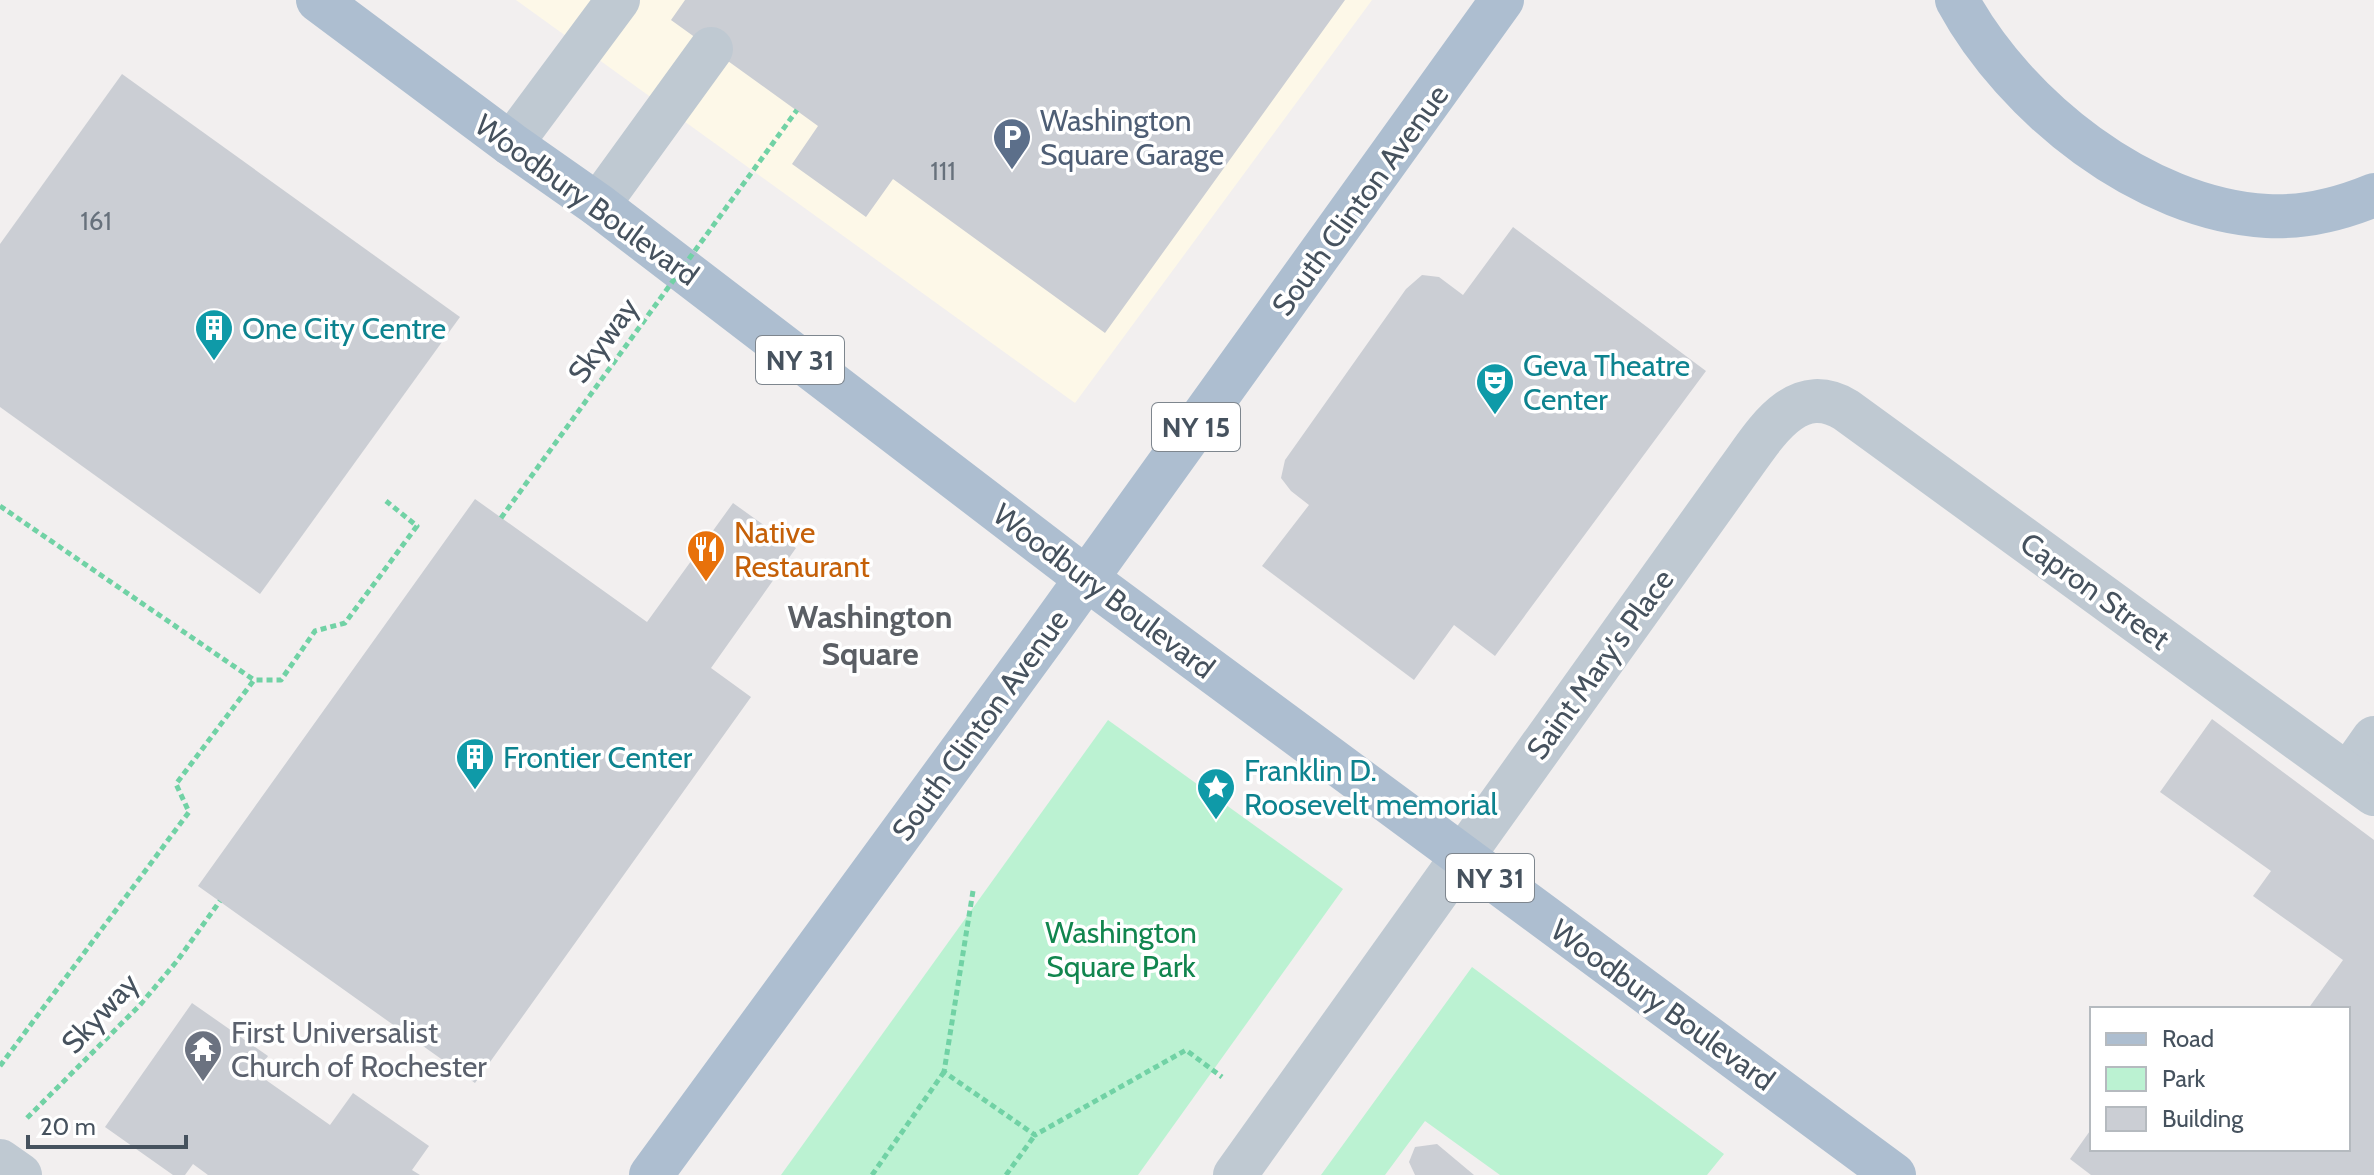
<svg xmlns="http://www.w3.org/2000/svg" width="2374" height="1175" font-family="Cabin,sans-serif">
  <rect width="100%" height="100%" fill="#f2efef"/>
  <path fill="#fdf8e8" d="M516 0H1372L1075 403Z"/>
  <g fill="#bbf2d2">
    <path d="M1108 720 1343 889 1138 1175H781Z"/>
    <path d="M1472 967 1724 1154 1707 1175H1500L1425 1121 1385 1175H1321Z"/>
  </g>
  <g fill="#cbced4">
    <path d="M685 0H1345L1105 333 893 179 866 217 792 164 818 126 671 20Z"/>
    <path d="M122 74 460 317 260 594 0 407V244Z"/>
    <path d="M1513 227 1706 371 1495 656 1454 625 1414 680 1262 566 1309 505 1291 491 1281 478 1285 460 1406 289 1422 275 1439 277 1463 295Z"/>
    <path d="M475 499 647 622 733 503 796 548 711 668 751 697 475 1083 198 886Z"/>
    <path d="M2212 719 2374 840V1175H2091L2070 1159 2092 1128V1149H2348V1009H2308L2343 960 2253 896 2271 871 2160 792Z"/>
    <path d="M192 1003 268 1056 256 1073 330 1125 353 1093 429 1146 412 1170 420 1175H208L193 1164 185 1175H173L105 1127Z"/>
    <path d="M1437 1144 1474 1175H1415L1409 1162 1415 1147Z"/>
  </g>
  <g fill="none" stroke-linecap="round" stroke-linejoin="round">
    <g stroke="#71d2a5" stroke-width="5" stroke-dasharray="6 4" stroke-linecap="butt">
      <path d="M0 506 254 680"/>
      <path d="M973 891 944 1072 1035 1135 1186 1050 1222 1077"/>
      <path d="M0 1066 189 812 176 784 254 680H281L315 631 345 623 417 526 386 501"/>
      <path d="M27 1118 140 1005 177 961 220 901"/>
      <path d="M872 1175 944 1072"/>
      <path d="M1006 1175 1035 1135"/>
    </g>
    <g stroke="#bfc9d2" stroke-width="44">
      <path d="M511 144 618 0"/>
      <path d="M598 205 711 49"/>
      <path d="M2348 775 2374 738"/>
      <path d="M0 1161 20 1175"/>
      <path d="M1235 1175 1738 471C1764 436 1795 379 1846 410L2374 794"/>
    </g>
    <g stroke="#adbed0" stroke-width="44">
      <path d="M318 0 511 144 598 205 1087 579 1894 1175"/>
      <path d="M1957 0C2015 107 2143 209 2267 216 2303 218 2340 209 2374 195"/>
      <path d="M651 1175 1043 639 1502 0"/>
    </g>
    <path stroke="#71d2a5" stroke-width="5" stroke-dasharray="6 4" stroke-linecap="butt" d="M501 518 797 110"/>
  </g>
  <defs>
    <symbol id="parking-pin" viewBox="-11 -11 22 30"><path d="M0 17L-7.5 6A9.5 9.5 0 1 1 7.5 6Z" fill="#5c6f8a" stroke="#fff"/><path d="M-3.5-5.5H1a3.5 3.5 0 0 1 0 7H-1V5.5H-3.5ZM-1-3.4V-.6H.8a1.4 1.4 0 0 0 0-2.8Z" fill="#fff"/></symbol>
    <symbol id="building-pin" viewBox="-11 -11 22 30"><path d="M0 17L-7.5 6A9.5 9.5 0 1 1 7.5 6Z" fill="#0f9aa8" stroke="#fff"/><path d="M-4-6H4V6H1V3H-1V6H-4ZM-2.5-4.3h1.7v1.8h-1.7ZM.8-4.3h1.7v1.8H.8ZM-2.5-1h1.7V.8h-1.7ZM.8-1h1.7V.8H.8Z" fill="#fff"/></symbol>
    <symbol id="theatre-pin" viewBox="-11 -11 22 30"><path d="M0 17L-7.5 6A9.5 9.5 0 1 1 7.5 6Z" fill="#0f9aa8" stroke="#fff"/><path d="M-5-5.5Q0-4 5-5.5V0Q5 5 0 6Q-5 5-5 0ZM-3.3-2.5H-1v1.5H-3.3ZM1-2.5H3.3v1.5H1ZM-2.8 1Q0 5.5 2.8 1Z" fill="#fff"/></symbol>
    <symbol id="restaurant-pin" viewBox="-11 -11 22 30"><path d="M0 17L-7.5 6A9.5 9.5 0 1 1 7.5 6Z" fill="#e8710a" stroke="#fff"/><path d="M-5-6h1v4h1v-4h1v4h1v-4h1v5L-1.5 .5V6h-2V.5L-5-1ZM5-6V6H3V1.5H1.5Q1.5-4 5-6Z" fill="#fff"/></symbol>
    <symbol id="sight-pin" viewBox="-11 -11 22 30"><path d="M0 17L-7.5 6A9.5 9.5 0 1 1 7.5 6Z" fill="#0f9aa8" stroke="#fff"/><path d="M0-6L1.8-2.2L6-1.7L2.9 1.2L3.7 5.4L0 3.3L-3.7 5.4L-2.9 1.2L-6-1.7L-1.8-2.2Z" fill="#fff"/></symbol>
    <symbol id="temple-pin" viewBox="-11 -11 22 30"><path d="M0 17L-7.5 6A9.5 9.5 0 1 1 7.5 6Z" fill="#6b7280" stroke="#fff"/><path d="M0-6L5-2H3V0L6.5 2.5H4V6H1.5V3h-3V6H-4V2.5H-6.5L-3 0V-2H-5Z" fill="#fff"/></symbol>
  </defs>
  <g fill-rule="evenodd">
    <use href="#parking-pin" x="990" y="115" width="44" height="60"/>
    <use href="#building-pin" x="192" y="306" width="44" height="60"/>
    <use href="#theatre-pin" x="1473" y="360" width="44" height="60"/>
    <use href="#restaurant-pin" x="684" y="527" width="44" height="60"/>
    <use href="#building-pin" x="453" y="735" width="44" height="60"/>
    <use href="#sight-pin" x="1194" y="765" width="44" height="60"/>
    <use href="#temple-pin" x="181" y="1027" width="44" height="60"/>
  </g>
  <g text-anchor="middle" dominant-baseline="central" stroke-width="7" stroke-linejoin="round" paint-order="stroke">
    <g font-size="26" fill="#67717c">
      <text x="943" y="171">111</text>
      <text x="96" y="221">161</text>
    </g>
    <g fill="#fff" stroke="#7e868e" stroke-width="2">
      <rect x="756" y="336" width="88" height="48" rx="6"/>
      <rect x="1152" y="403" width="88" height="48" rx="6"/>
      <rect x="1446" y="854" width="88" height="48" rx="6"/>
    </g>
    <g font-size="28" font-weight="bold" fill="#46525e">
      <text x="800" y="360">NY 31</text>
      <text x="1196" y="427">NY 15</text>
      <text x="1490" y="878">NY 31</text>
    </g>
    <g font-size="30" fill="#4e5e75" stroke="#fff" text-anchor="start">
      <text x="1040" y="120">Washington<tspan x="1040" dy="34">Square Garage</tspan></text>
    </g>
    <g font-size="30" fill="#46525e" stroke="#fff">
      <text transform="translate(587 200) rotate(36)">Woodbury Boulevard</text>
      <text transform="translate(1360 200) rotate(-54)">South Clinton Avenue</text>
      <text transform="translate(603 340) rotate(-54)">Skyway</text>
      <text transform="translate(1104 591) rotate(37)">Woodbury Boulevard</text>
      <text transform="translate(2095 591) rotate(36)">Capron Street</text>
      <text transform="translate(1600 664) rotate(-54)">Saint Mary's Place</text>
      <text transform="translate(980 725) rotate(-54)">South Clinton Avenue</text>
      <text transform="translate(1663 1005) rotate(36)">Woodbury Boulevard</text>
      <text transform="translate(100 1013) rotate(-47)">Skyway</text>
    </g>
    <g font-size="30" fill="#0d838f" stroke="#fff" text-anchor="start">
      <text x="242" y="328">One City Centre</text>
      <text x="1523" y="365">Geva Theatre<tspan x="1523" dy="34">Center</tspan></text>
      <text x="503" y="757">Frontier Center</text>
      <text x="1244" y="770">Franklin D.<tspan x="1244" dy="34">Roosevelt memorial</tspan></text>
    </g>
    <g font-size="30" fill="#c56008" stroke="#fff" text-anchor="start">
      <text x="734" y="532">Native<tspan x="734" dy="34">Restaurant</tspan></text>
    </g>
    <g font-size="30" fill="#11854e" stroke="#fff">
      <text x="1121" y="932">Washington<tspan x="1121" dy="34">Square Park</tspan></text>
    </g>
    <g font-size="30" fill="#5b616d" stroke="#fff" text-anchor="start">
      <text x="231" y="1032">First Universalist<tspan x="231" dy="34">Church of Rochester</tspan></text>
    </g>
    <g font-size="32" font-weight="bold" fill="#5b5f65" stroke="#fff">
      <text x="870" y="616">Washington<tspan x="870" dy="37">Square</tspan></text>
    </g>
  </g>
  <rect x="2090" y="1007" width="260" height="144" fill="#ffffff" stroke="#b5babf" stroke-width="2"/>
  <rect x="2106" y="1033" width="40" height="12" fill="#adbed0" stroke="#b5babf" stroke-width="2"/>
  <text x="2162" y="1047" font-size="24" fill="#46525e">Road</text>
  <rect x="2106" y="1067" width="40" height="24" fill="#bbf2d2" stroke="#b5babf" stroke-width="2"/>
  <text x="2162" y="1087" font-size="24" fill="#46525e">Park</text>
  <rect x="2106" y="1107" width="40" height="24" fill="#cbced4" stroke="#b5babf" stroke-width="2"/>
  <text x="2162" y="1127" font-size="24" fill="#46525e">Building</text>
  <path d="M28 1135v12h158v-12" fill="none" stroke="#46525e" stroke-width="4"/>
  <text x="40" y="1135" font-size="24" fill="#46525e" stroke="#ffffff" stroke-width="6" paint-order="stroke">20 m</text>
</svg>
